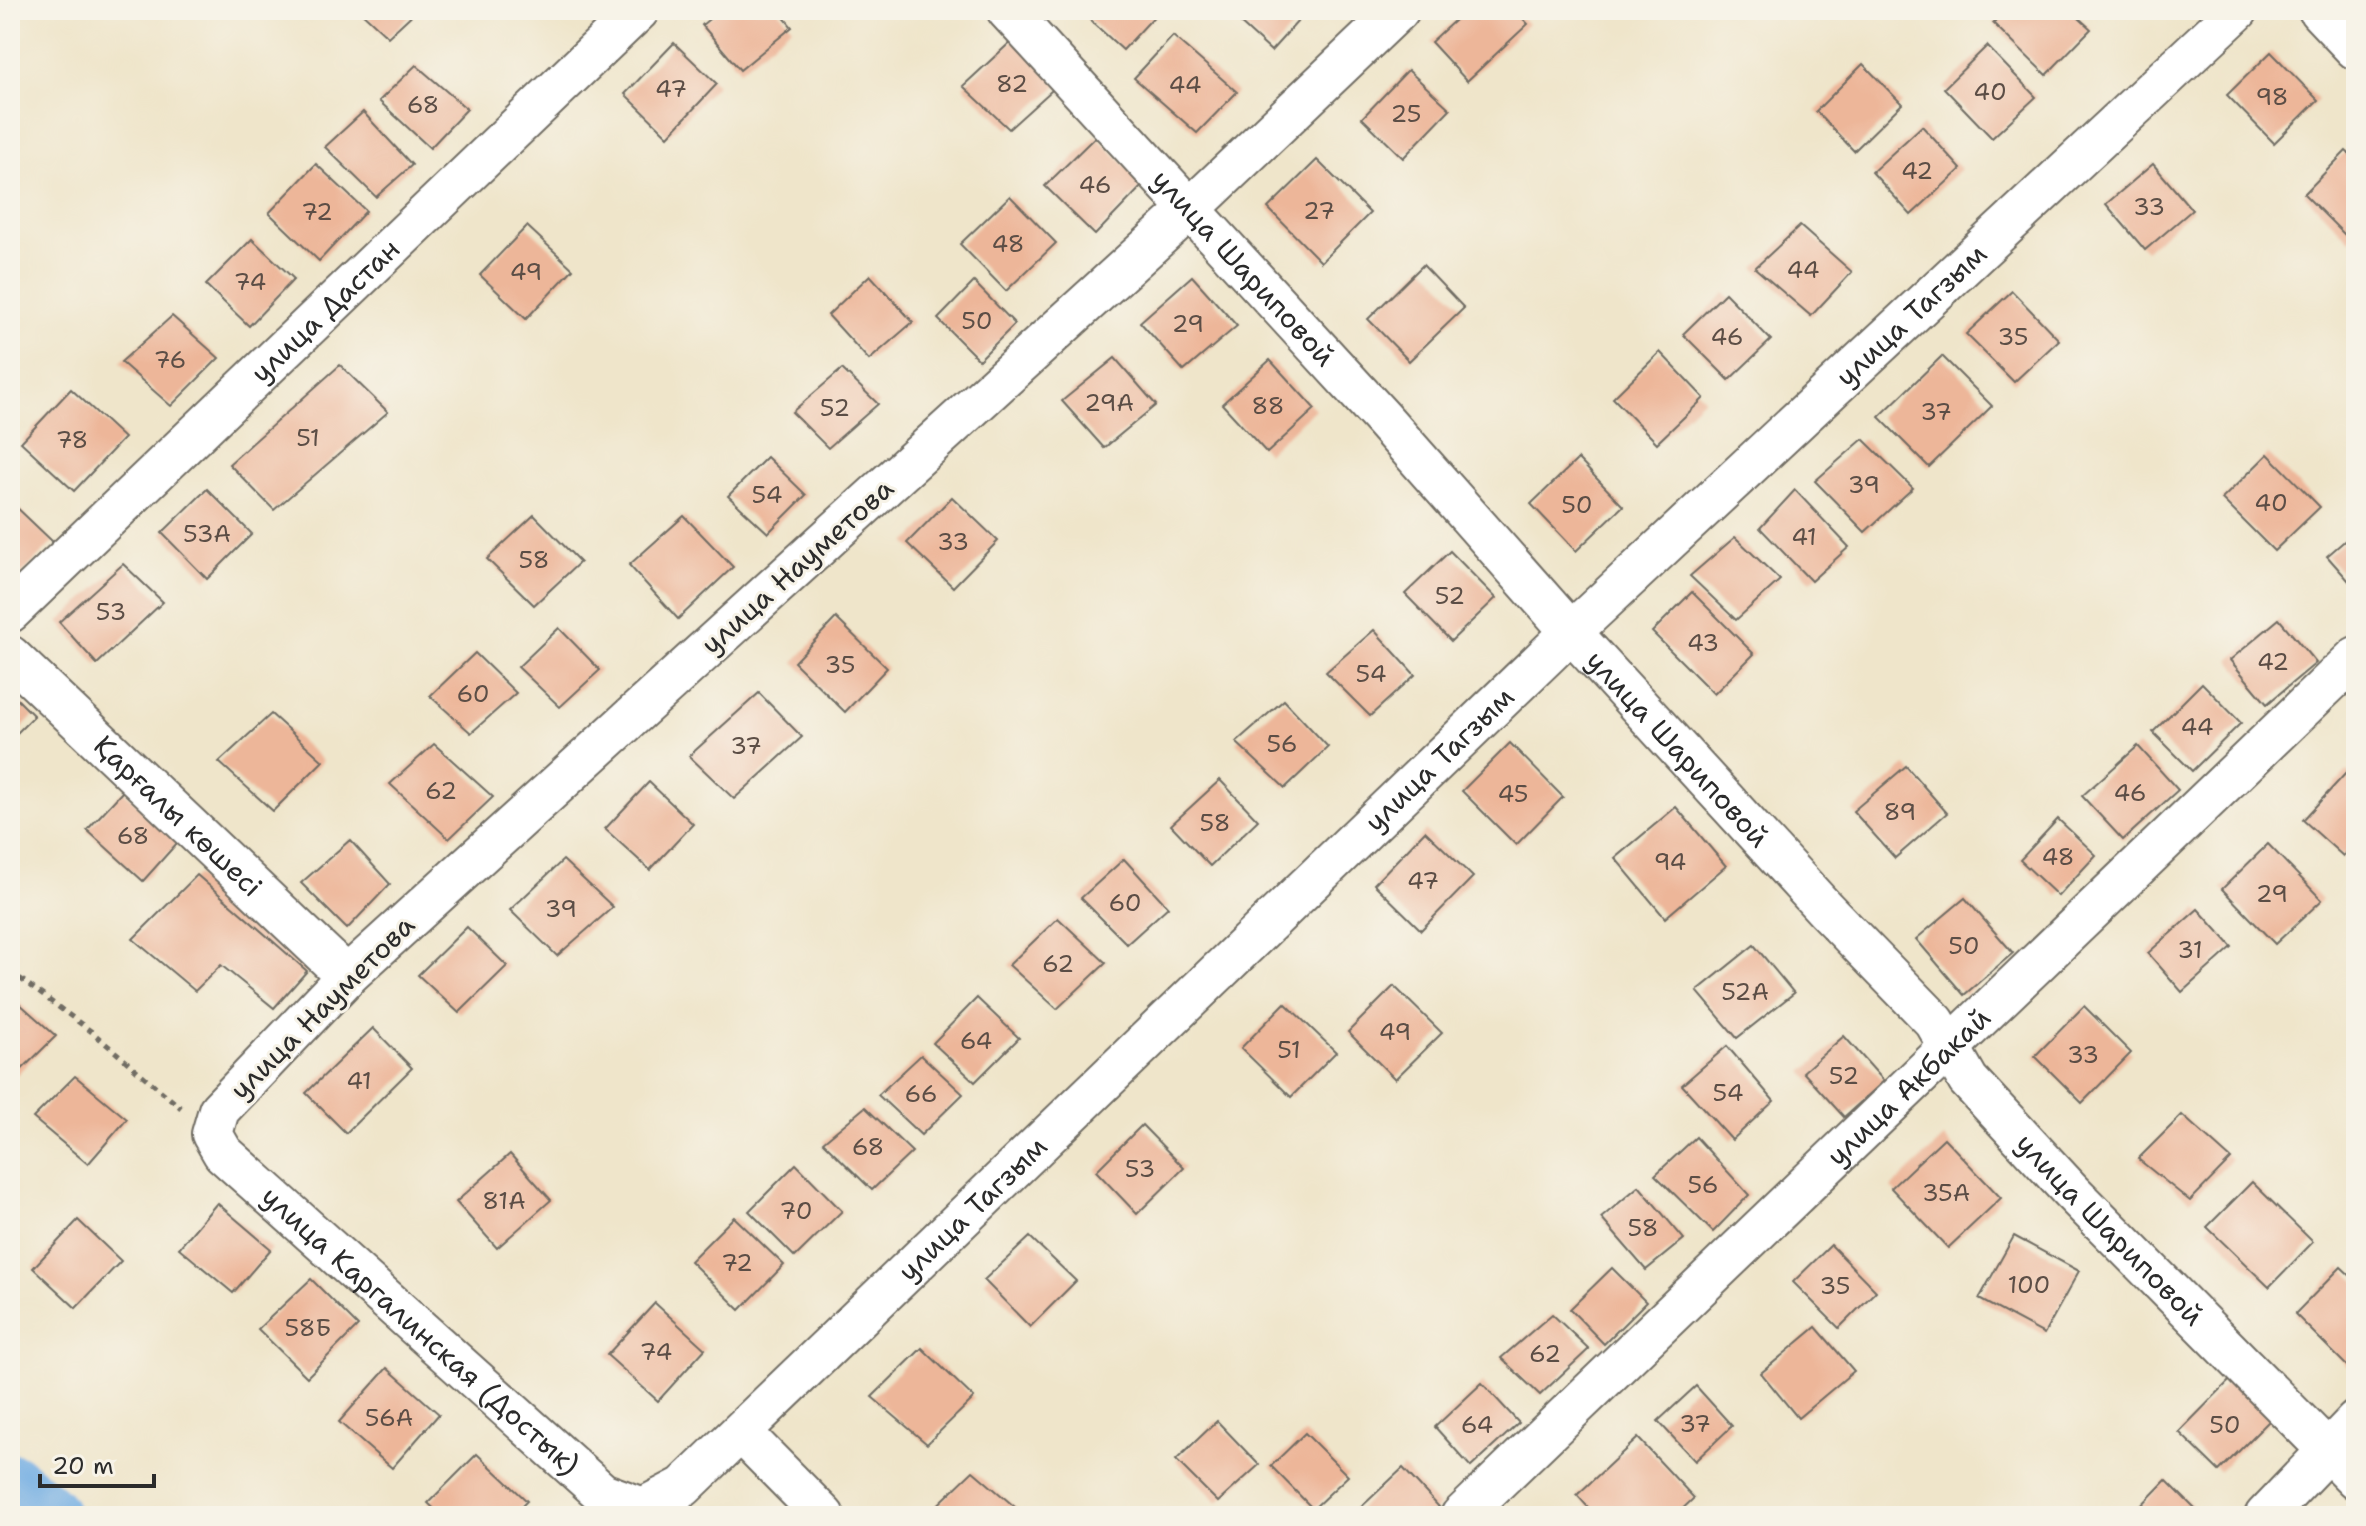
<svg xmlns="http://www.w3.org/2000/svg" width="2366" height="1526" font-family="'Shantell Sans',sans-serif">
  <rect width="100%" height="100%" fill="#f7f3e8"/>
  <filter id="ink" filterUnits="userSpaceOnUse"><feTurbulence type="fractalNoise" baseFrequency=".0125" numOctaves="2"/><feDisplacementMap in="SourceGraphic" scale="16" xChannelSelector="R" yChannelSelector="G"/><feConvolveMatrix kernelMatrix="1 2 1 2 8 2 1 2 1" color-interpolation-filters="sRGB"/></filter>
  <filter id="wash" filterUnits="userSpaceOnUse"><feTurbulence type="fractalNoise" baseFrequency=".006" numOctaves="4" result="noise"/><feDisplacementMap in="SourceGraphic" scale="32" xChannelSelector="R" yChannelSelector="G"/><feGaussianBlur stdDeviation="1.8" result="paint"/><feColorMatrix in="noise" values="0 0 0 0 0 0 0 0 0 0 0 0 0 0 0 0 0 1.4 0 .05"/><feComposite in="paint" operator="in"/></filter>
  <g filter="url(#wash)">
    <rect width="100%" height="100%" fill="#efe5ca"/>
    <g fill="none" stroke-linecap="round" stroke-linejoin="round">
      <path stroke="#72ade3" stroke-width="68" d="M10 1487 45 1516"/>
    </g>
    <g id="blocks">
      <g fill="#edb699">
        <path d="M359 10H417L388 37Z"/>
        <path d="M579 10H595L588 18Z"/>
        <path d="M720 10H778L792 27 740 70 702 25Z"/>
        <path d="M1079 10H1160L1123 50Z"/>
        <path d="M1226 10H1308L1271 51Z"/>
        <path d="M1466 10H1515L1528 24 1467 81 1431 42Z"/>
        <path d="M2006 10H2070L2091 29 2046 75 1993 23Z"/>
        <path d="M1173 36 1237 92 1197 133 1134 78Z"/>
        <path d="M1016 37 1061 82 1009 129 963 86Z"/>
        <path d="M674 43 717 84 668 136 625 94Z"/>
        <path d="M1987 46 2036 97 1992 138 1944 88Z"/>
        <path d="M2271 52 2318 100 2274 143 2227 95Z"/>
        <path d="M1863 64 1902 104 1854 151 1816 111Z"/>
        <path d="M416 65 467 109 430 148 379 101Z"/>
        <path d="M1408 70 1450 109 1403 158 1362 118Z"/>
        <path d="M363 112 412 165 376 197 325 147Z"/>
        <path d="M1922 126 1961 169 1911 215 1872 172Z"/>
        <path d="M1096 136 1144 184 1095 235 1045 186Z"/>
        <path d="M2346 151 2356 160V233L2350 240 2304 194Z"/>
        <path d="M1317 160 1370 213 1321 262 1268 208Z"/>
        <path d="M316 164 366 211 319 261 269 213Z"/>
        <path d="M2153 164 2192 210 2145 250 2106 204Z"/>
        <path d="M1010 196 1056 243 1006 291 960 244Z"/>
        <path d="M527 226 573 269 526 319 480 275Z"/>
        <path d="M1800 226 1852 272 1811 316 1755 268Z"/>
        <path d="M252 239 294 279 249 326 206 285Z"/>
        <path d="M1423 265 1464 308 1409 361 1368 319Z"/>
        <path d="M870 275 913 322 869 360 828 315Z"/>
        <path d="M1192 276 1237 326 1184 371 1140 322Z"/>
        <path d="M974 282 1015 324 979 360 938 319Z"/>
        <path d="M2012 291 2059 340 2014 382 1966 334Z"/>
        <path d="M1725 293 1771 340 1729 380 1683 334Z"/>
        <path d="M172 316 219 358 171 406 121 362Z"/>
        <path d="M1660 352 1704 398 1657 443 1613 398Z"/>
        <path d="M1942 356 1992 406 1929 467 1879 417Z"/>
        <path d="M1115 358 1156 405 1104 448 1062 401Z"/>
        <path d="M1270 360 1315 409 1267 453 1222 404Z"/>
        <path d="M340 365 388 412 274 510 229 464Z"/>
        <path d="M842 369 878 404 828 448 792 412Z"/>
        <path d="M71 389 124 438 74 491 21 442Z"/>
        <path d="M1863 439 1913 488 1865 532 1815 481Z"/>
        <path d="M2268 454 2320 507 2274 551 2222 499Z"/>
        <path d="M767 457 806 495 768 533 728 496Z"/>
        <path d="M1578 459 1623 506 1576 551 1531 504Z"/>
        <path d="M207 489 252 534 207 579 162 533Z"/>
        <path d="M1795 490 1849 547 1811 581 1760 528Z"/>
        <path d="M952 497 998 541 953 587 907 543Z"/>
        <path d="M10 501 53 542 10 586Z"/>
        <path d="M534 515 580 562 534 605 487 559Z"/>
        <path d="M684 516 733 567 678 619 629 565Z"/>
        <path d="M2356 531V589L2327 556Z"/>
        <path d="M1735 537 1780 580 1736 620 1690 576Z"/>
        <path d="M1450 551 1496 598 1451 641 1405 594Z"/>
        <path d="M123 564 163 602 97 664 59 622Z"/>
        <path d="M1692 592 1754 654 1714 694 1652 632Z"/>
        <path d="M836 618 887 668 845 712 794 662Z"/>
        <path d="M2279 619 2316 663 2267 704 2230 660Z"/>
        <path d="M559 628 600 670 560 707 518 667Z"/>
        <path d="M1374 630 1415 675 1370 716 1326 672Z"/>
        <path d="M475 653 516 693 471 733 430 696Z"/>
        <path d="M2202 683 2241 723 2192 771 2153 732Z"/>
        <path d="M10 692 34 716 10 740Z"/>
        <path d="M759 693 802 737 734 799 689 756Z"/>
        <path d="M1284 700 1328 747 1285 788 1236 742Z"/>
        <path d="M271 714 323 761 273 811 219 762Z"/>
        <path d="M1510 743 1563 797 1516 845 1462 791Z"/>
        <path d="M434 744 493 797 449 839 390 784Z"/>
        <path d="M2138 746 2178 790 2123 840 2082 796Z"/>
        <path d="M1906 766 1947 813 1895 858 1853 811Z"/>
        <path d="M2347 772 2356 780V842L2343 856 2303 820Z"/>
        <path d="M1220 780 1258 820 1210 866 1171 825Z"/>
        <path d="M649 782 693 824 650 870 605 829Z"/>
        <path d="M123 791 178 842 143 881 87 830Z"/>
        <path d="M1676 807 1726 866 1665 918 1615 858Z"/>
        <path d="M2058 819 2096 855 2058 896 2020 860Z"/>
        <path d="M1425 831 1473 877 1421 930 1374 884Z"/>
        <path d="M350 840 390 884 347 929 301 883Z"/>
        <path d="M2268 844 2322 900 2275 944 2222 889Z"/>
        <path d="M1124 859 1168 907 1127 944 1081 898Z"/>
        <path d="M563 860 613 907 557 956 510 910Z"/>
        <path d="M197 875 307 971 274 1008 221 965 195 991 133 939Z"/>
        <path d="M1965 898 2013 953 1964 995 1916 939Z"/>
        <path d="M2198 909 2232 947 2182 992 2148 953Z"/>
        <path d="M1058 918 1106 963 1057 1009 1009 965Z"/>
        <path d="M467 927 507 966 459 1013 418 975Z"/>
        <path d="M1754 945 1794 993 1737 1038 1697 991Z"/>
        <path d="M1394 986 1442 1033 1395 1079 1348 1032Z"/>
        <path d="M10 995 56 1036 10 1081Z"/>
        <path d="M977 998 1019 1038 975 1082 933 1043Z"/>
        <path d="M1285 1003 1336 1052 1291 1097 1241 1048Z"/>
        <path d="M2084 1006 2131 1053 2082 1103 2035 1056Z"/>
        <path d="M373 1028 412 1068 346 1133 306 1093Z"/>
        <path d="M1844 1036 1884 1081 1844 1117 1803 1072Z"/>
        <path d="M1727 1046 1774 1101 1732 1140 1682 1085Z"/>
        <path d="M921 1055 963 1094 921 1135 878 1095Z"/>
        <path d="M75 1076 127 1119 88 1164 33 1118Z"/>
        <path d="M865 1107 912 1152 872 1190 823 1142Z"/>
        <path d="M2182 1115 2231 1159 2190 1201 2138 1159Z"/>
        <path d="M1142 1125 1184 1168 1137 1214 1096 1171Z"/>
        <path d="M1696 1137 1749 1195 1713 1232 1655 1175Z"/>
        <path d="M1944 1138 2001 1198 1948 1248 1891 1188Z"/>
        <path d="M510 1154 551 1200 497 1248 456 1202Z"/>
        <path d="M796 1164 842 1211 795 1257 749 1211Z"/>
        <path d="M2252 1182 2313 1242 2269 1287 2207 1227Z"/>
        <path d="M1639 1186 1684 1239 1646 1270 1601 1218Z"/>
        <path d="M217 1203 271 1249 233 1293 179 1248Z"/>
        <path d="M734 1217 784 1265 740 1310 690 1261Z"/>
        <path d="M78 1220 121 1261 76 1308 33 1268Z"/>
        <path d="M2014 1236 2079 1271 2044 1334 1979 1299Z"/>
        <path d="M1030 1237 1076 1281 1030 1327 984 1280Z"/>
        <path d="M1831 1245 1876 1291 1839 1328 1793 1282Z"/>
        <path d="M2341 1267 2356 1281V1367L2352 1371 2295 1314Z"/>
        <path d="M1612 1268 1646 1302 1604 1344 1570 1309Z"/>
        <path d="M311 1279 358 1326 307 1377 258 1329Z"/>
        <path d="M655 1303 705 1349 658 1401 607 1355Z"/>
        <path d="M1552 1314 1589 1349 1540 1395 1501 1358Z"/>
        <path d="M1816 1327 1854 1371 1798 1418 1761 1373Z"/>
        <path d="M922 1348 974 1398 927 1444 872 1397Z"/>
        <path d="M387 1368 439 1414 392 1468 339 1422Z"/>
        <path d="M2232 1378 2272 1418 2219 1471 2179 1432Z"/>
        <path d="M1482 1383 1519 1423 1471 1467 1435 1427Z"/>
        <path d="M1696 1386 1732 1426 1695 1461 1658 1421Z"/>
        <path d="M1217 1421 1259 1465 1218 1502 1176 1460Z"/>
        <path d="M1305 1433 1348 1476 1313 1509 1271 1466Z"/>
        <path d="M1638 1438 1694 1498 1675 1516H1596L1577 1495Z"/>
        <path d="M477 1454 527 1501 512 1516H442L428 1503Z"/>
        <path d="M1403 1468 1439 1507 1429 1516H1363L1358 1510Z"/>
        <path d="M973 1471 1022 1513 1019 1516H926Z"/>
        <path d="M2166 1480 2202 1516H2131Z"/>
      </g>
    </g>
  </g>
  <g filter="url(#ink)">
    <use href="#blocks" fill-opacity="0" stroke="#706c63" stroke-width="2"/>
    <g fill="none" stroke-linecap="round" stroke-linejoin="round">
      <defs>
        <g id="street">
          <path id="s1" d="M1007 10 1382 418 1571 632 1825 909 1935 1022 1968 1080 2070 1190 2356 1479"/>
          <path id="s2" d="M1399 10 1191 208 347 976 219 1110 212 1134 223 1153 602 1493 643 1508 683 1487 1571 632 2238 10"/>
          <path id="s3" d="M10 612 639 10"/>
          <path id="s4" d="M10 656 347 976"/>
          <path d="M742 1433 824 1516"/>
          <path id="s5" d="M1461 1516 2356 657"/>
          <path d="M2265 1516 2356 1421"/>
        </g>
        <path id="secondary" d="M2321 10 2356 47"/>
      </defs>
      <use href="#street" stroke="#706c63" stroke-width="44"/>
      <use href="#secondary" stroke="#706c63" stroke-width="48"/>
      <path stroke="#706c63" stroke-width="5" stroke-dasharray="6 6" stroke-linecap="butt" d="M10 971 92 1032 181 1108"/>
      <use href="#street" stroke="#fff" stroke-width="40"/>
      <use href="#secondary" stroke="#fff" stroke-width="44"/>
    </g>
  </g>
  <g text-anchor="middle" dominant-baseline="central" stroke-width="6" stroke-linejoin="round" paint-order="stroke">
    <g font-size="24" fill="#5c4e46">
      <text x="1012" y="84">82</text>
      <text x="1185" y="85">44</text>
      <text x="671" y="89">47</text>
      <text x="1990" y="92">40</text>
      <text x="2272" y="97">98</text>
      <text x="423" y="105">68</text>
      <text x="1406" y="114">25</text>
      <text x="1917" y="171">42</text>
      <text x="1095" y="185">46</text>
      <text x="2149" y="207">33</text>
      <text x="1319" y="211">27</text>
      <text x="317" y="212">72</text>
      <text x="1008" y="244">48</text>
      <text x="1803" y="270">44</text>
      <text x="526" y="272">49</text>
      <text x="250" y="282">74</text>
      <text x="977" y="321">50</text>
      <text x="1188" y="324">29</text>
      <text x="1727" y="337">46</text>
      <text x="2013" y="337">35</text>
      <text x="170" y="360">76</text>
      <text x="1109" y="403">29А</text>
      <text x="1268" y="406">88</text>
      <text x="835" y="408">52</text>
      <text x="1936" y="412">37</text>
      <text x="308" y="438">51</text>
      <text x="72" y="440">78</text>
      <text x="1864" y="485">39</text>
      <text x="767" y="495">54</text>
      <text x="2271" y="503">40</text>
      <text x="1577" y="505">50</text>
      <text x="207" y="534">53А</text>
      <text x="1804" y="537">41</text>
      <text x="953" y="542">33</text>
      <text x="534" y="560">58</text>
      <text x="1450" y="596">52</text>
      <text x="111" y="612">53</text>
      <text x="1703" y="643">43</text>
      <text x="2273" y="662">42</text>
      <text x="840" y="665">35</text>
      <text x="1371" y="674">54</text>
      <text x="473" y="694">60</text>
      <text x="2197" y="727">44</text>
      <text x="1282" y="744">56</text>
      <text x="746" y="746">37</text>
      <text x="441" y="791">62</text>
      <text x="2130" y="793">46</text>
      <text x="1513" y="794">45</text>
      <text x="1900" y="812">89</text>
      <text x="1215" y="823">58</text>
      <text x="133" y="836">68</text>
      <text x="2058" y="857">48</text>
      <text x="1670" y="862">94</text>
      <text x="1423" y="881">47</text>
      <text x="2272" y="894">29</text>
      <text x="1125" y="903">60</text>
      <text x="561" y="909">39</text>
      <text x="1964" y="946">50</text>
      <text x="2190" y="950">31</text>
      <text x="1058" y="964">62</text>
      <text x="1745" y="992">52А</text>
      <text x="1395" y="1032">49</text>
      <text x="976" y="1041">64</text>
      <text x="1289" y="1050">51</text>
      <text x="2083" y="1055">33</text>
      <text x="1844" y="1076">52</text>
      <text x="359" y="1081">41</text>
      <text x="1728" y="1093">54</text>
      <text x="921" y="1094">66</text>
      <text x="868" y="1147">68</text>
      <text x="1140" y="1169">53</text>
      <text x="1703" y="1185">56</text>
      <text x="1946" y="1193">35А</text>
      <text x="504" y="1201">81А</text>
      <text x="796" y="1211">70</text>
      <text x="1643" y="1228">58</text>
      <text x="737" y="1263">72</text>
      <text x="2029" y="1285">100</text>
      <text x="1835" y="1286">35</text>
      <text x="308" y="1328">58Б</text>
      <text x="656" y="1352">74</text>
      <text x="1545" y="1354">62</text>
      <text x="389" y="1418">56А</text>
      <text x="1695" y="1424">37</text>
      <text x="1477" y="1425">64</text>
      <text x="2225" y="1425">50</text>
    </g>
    <g font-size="28" fill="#2b2b2b" stroke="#f7f3e8">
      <text stroke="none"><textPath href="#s1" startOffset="350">улица Шариповой</textPath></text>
      <text stroke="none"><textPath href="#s3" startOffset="436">улица Дастан</textPath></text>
      <text stroke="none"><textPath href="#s2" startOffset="3956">улица Тагзым</textPath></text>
      <text transform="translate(797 566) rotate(-42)">улица Науметова</text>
      <text stroke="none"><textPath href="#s1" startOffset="998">улица Шариповой</textPath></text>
      <text stroke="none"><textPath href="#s2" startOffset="3308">улица Тагзым</textPath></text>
      <text stroke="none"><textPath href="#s4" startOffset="232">Қарғалы көшесі</textPath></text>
      <text transform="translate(322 1007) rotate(-45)">улица Науметова</text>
      <text stroke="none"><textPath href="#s5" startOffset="620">улица Акбакай</textPath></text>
      <text stroke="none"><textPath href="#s2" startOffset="2660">улица Тагзым</textPath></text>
      <text stroke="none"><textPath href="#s1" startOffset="1646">улица Шариповой</textPath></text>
      <text stroke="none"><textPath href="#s2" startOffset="1926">улица Каргалинская (Достык)</textPath></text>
    </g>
  </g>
  <rect width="2366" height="1526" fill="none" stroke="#f7f3e8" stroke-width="40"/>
  <path d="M40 1474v12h114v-12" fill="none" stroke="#2b2b2b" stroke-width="4"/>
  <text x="52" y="1474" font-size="24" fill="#2b2b2b" stroke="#f7f3e8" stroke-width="6" paint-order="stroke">20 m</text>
</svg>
